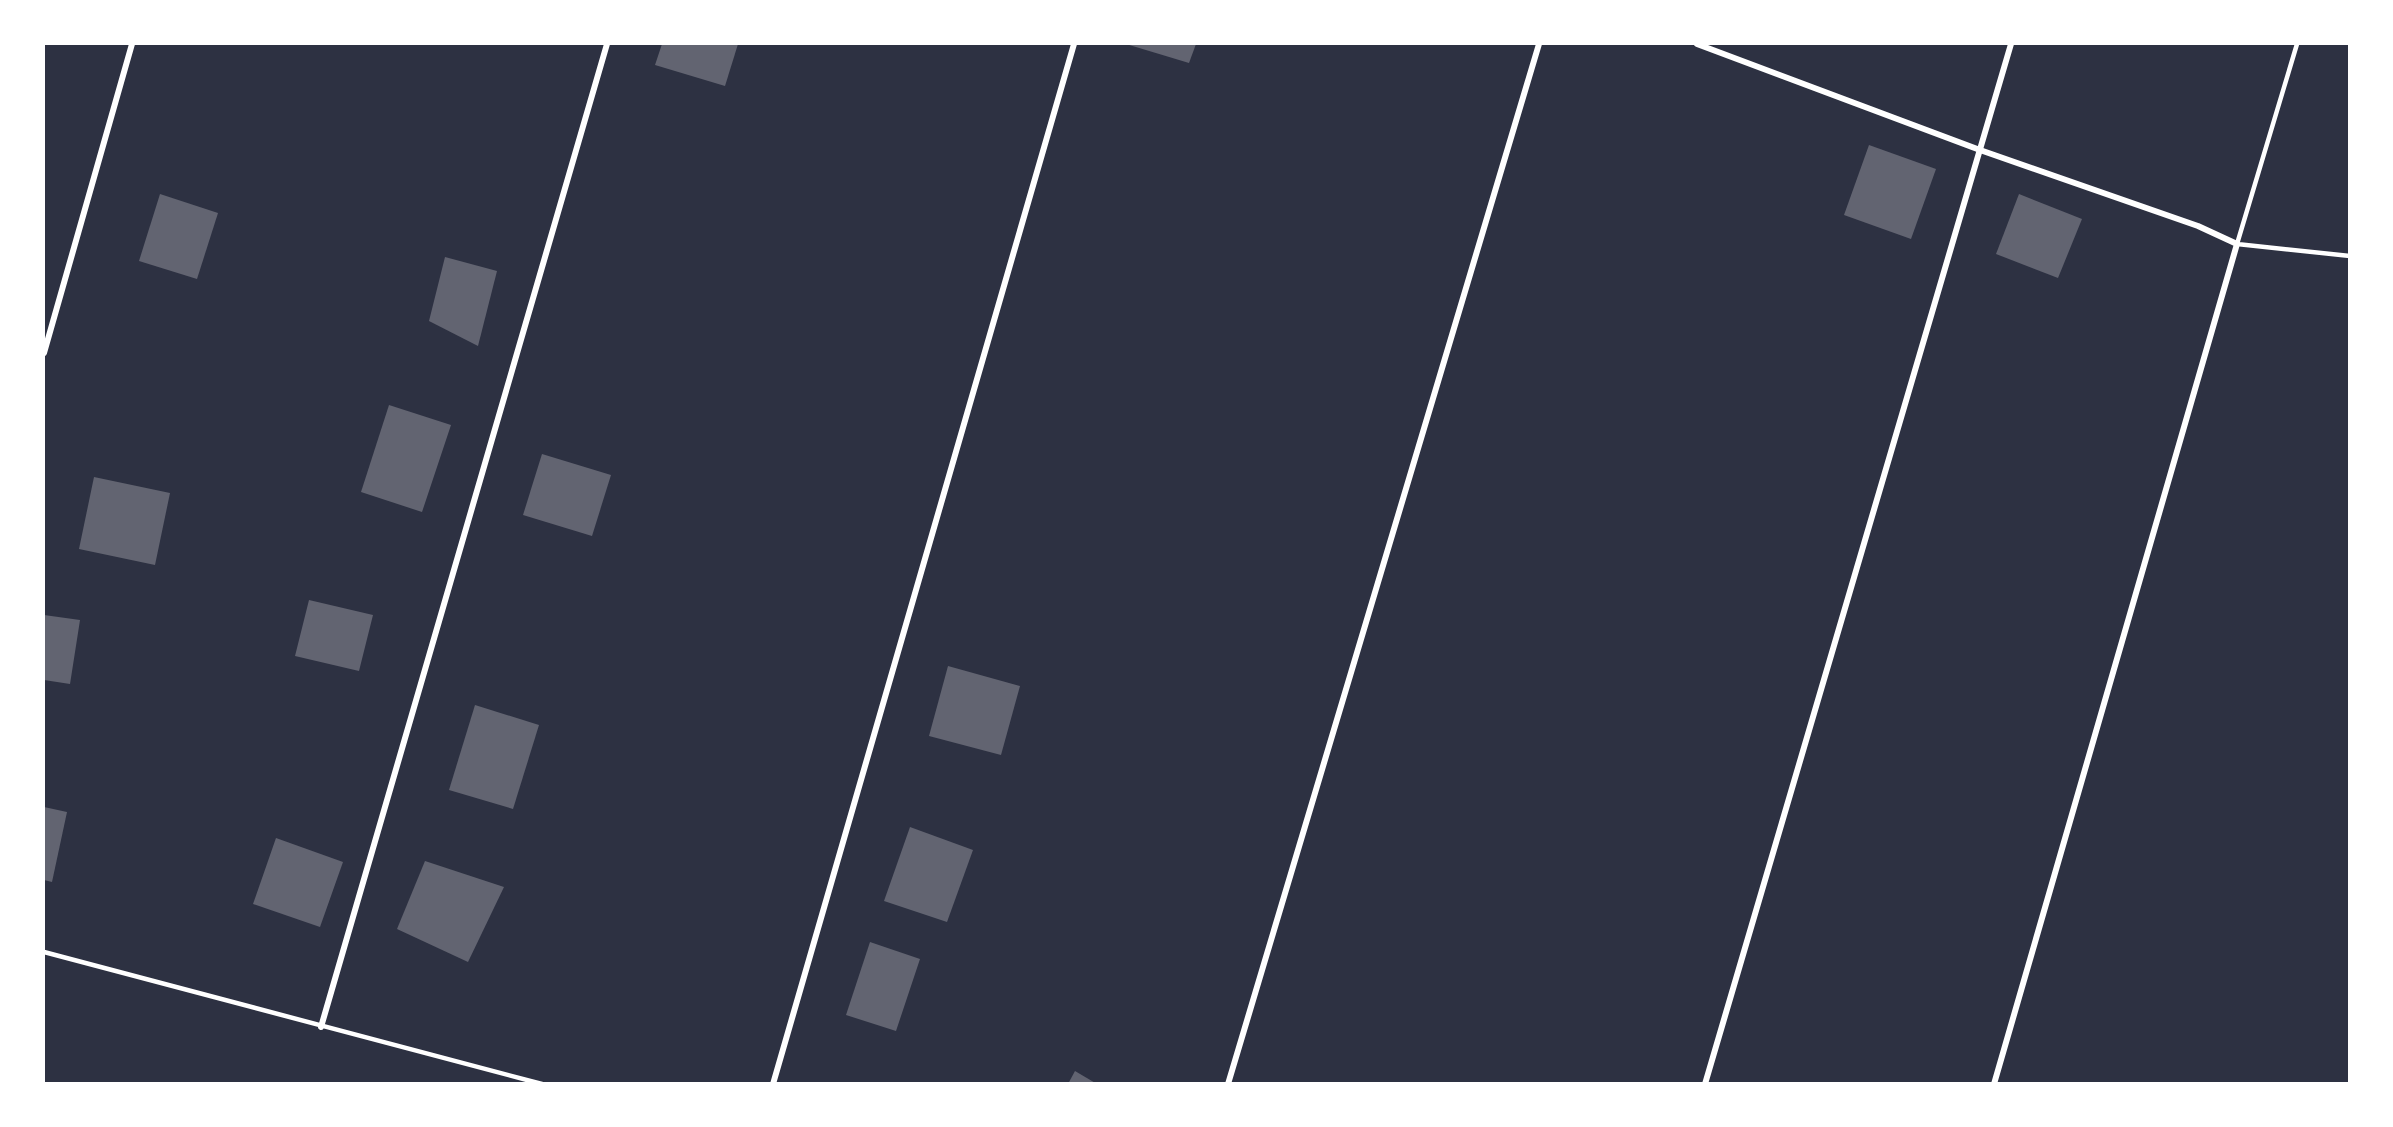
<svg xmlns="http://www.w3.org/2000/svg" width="2393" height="1127" font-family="'Work Sans',sans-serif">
  <rect width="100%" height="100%" fill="#2d3142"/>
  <g fill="#626471">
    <path d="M662 44H738L725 86 655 65Z"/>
    <path d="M1126 44H1196L1189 63Z"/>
    <path d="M1869 145 1936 169 1911 239 1844 215Z"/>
    <path d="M160 194 218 213 197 279 139 261Z"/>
    <path d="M2019 194 2082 219 2058 278 1996 254Z"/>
    <path d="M445 257 497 271 478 346 429 321Z"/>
    <path d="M389 405 451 425 422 512 361 492Z"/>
    <path d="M542 454 611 475 592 536 523 515Z"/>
    <path d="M94 477 170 493 155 565 79 549Z"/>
    <path d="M309 600 373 615 359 671 295 656Z"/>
    <path d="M44 615 80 620 70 684 44 680Z"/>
    <path d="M948 666 1020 686 1001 755 929 736Z"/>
    <path d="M475 705 539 725 513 809 449 790Z"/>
    <path d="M44 807 67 812 52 882 44 880Z"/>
    <path d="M910 827 973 850 947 922 884 901Z"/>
    <path d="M276 838 343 862 320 927 253 904Z"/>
    <path d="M425 861 504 887 468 962 397 929Z"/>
    <path d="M870 942 920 959 896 1031 846 1015Z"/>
    <path d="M1075 1071 1097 1084H1068Z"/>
  </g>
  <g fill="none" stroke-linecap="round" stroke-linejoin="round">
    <g stroke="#fff" stroke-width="4.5">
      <path d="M2297 44 2237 244 2350 256"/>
      <path d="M44 952 542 1084"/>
    </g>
    <g stroke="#fff" stroke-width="6">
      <path d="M1697 44 1980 150 2198 226 2237 244 1994 1084"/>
      <path d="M44 353 132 44"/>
      <path d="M321 1027 607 44"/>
      <path d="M773 1084 1074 44"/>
      <path d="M1228 1084 1539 44"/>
      <path d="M1705 1084 2011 44"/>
    </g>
  </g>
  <rect width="2393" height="1127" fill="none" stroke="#ffffff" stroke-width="90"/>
</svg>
